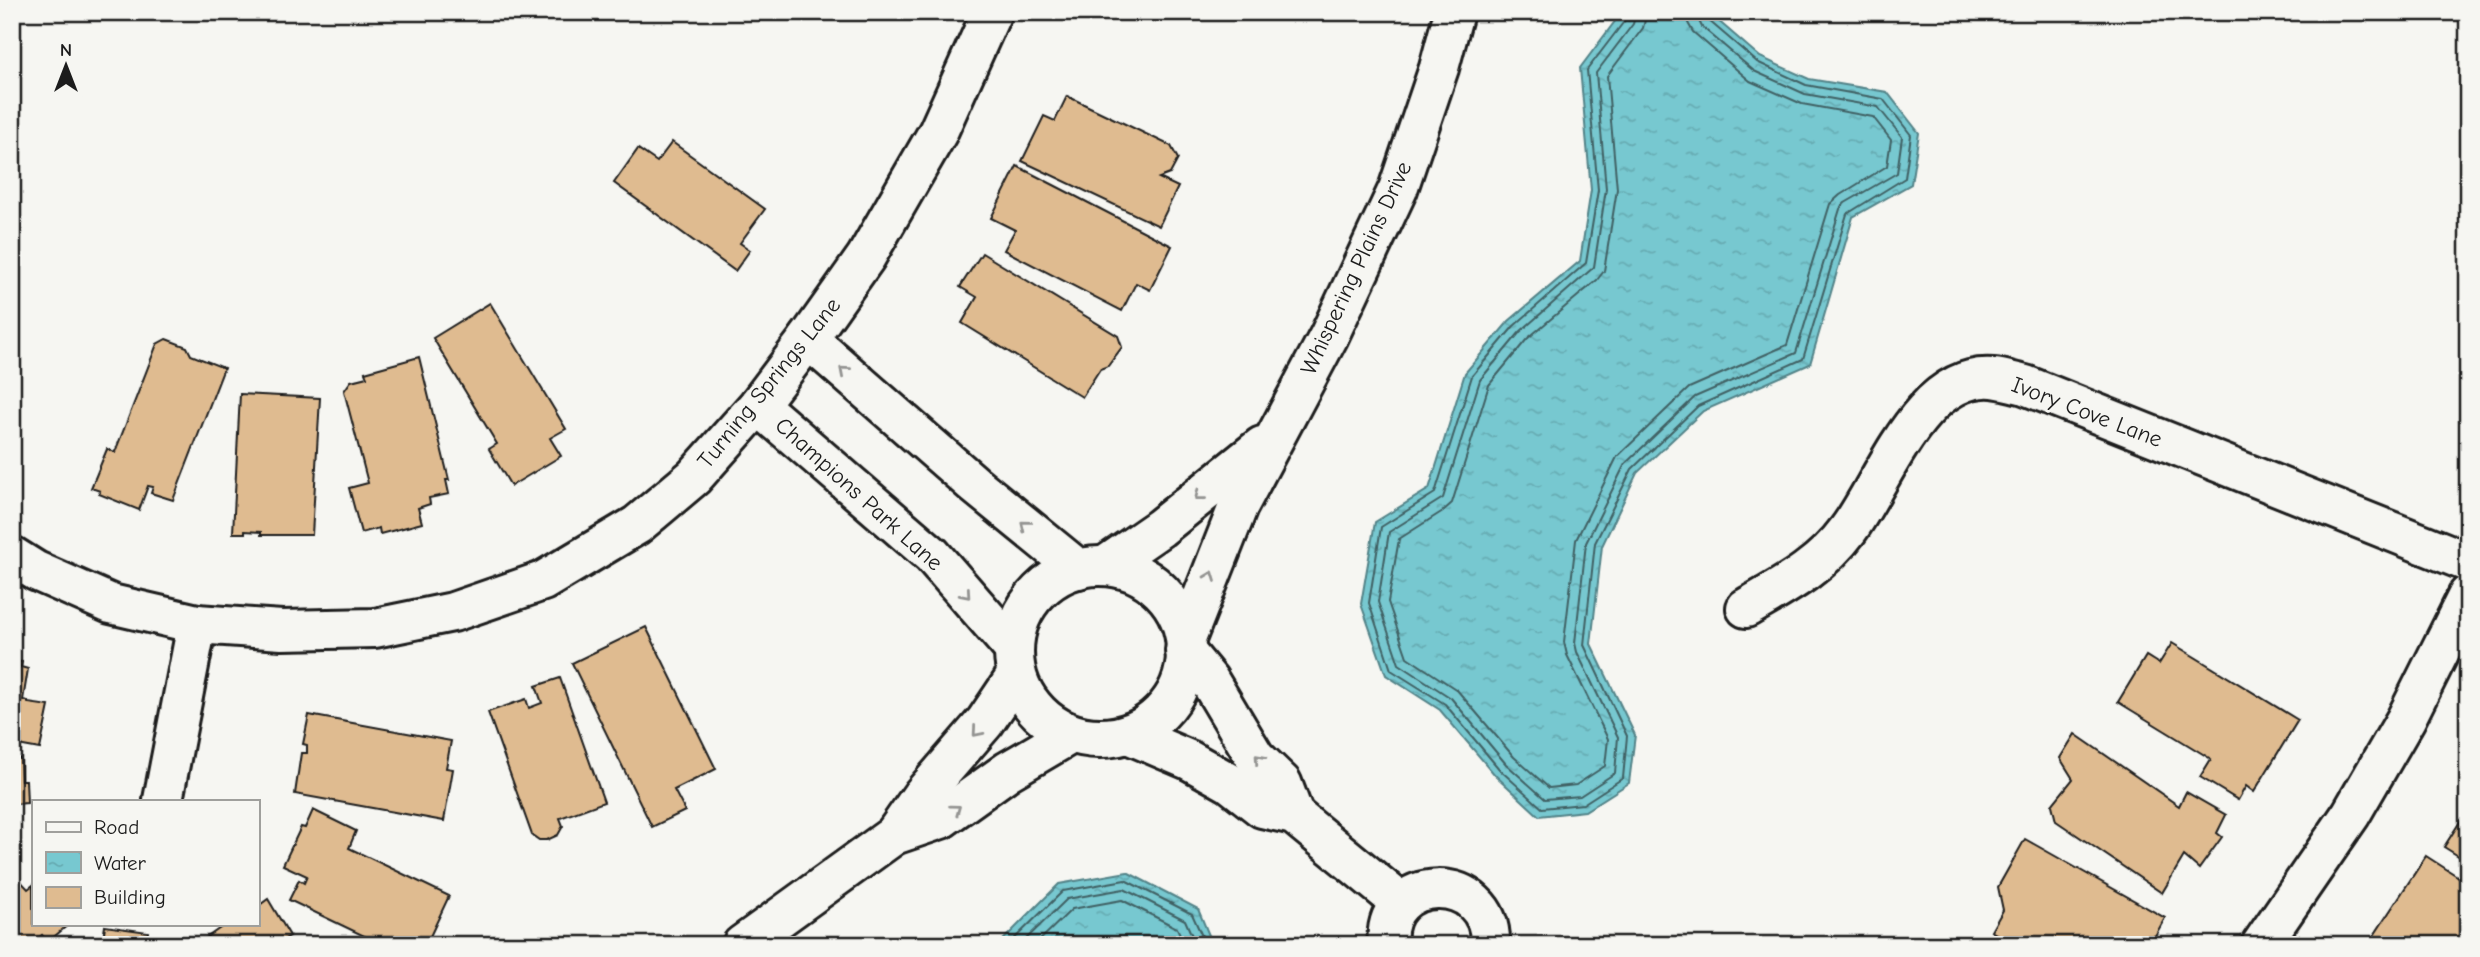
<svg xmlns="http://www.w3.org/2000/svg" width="2480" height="957" font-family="'Comic Neue',sans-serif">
  <defs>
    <pattern id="water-ripples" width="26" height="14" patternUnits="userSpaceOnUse" patternTransform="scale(1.75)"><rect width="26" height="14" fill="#77c8d0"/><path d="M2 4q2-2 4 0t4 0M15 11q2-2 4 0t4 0" fill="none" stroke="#66abb2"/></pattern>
  </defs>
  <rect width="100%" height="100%" fill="#f6f6f2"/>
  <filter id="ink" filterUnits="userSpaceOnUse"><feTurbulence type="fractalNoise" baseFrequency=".0143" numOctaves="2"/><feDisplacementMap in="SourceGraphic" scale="14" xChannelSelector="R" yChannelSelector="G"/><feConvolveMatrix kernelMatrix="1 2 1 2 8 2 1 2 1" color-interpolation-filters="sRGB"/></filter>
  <g filter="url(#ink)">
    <g fill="url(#water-ripples)" stroke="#538388" stroke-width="2">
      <path d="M1622 12H1708L1760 57 1809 79 1887 92 1919 133 1911 184 1853 217 1810 364 1703 411 1637 473 1602 546 1591 644 1635 735 1629 783 1585 811 1539 816 1495 775 1440 710 1386 675 1361 604 1375 522 1429 489 1465 373 1509 321 1580 261 1591 190 1580 68Z"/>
      <path d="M1127 872 1198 909 1213 945H1001L1003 940 1059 884Z"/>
    </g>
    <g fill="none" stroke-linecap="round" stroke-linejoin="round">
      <g stroke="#406164" stroke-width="2">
        <path d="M1627 12 1626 19 1587 70 1598 190 1586 263 1514 326 1472 376 1435 493 1381 527 1369 603 1391 670 1445 704 1500 770 1542 808 1583 804 1623 778 1627 736 1584 645 1595 543 1632 469 1698 406 1803 359 1847 214 1905 178 1911 135 1883 99 1806 85 1757 62 1708 20 1706 12"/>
        <path d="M1636 12 1633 24 1596 73 1606 189 1594 267 1520 332 1480 380 1443 498 1389 532 1378 602 1399 664 1451 698 1506 764 1545 799 1580 796 1615 773 1618 737 1577 652 1575 643 1586 543 1625 464 1695 397 1796 353 1840 209 1845 203 1897 173 1902 137 1878 107 1805 94 1754 71 1702 27 1698 19 1697 12"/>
        <path d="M1647 12 1643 28 1607 76 1617 189 1604 271 1597 280 1527 339 1489 385 1452 503 1443 511 1399 539 1388 602 1407 657 1457 690 1514 757 1549 788 1576 785 1605 766 1608 739 1567 655 1564 642 1576 540 1617 457 1689 388 1787 345 1830 204 1840 195 1887 166 1891 140 1873 117 1802 104 1750 81 1693 32 1688 23 1687 12"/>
        <path d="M1008 945 1063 891 1125 880 1192 914 1206 945"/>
        <path d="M1020 945 1067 899 1124 889 1185 920 1196 945"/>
        <path d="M1035 945 1072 909 1122 900 1177 928 1185 945"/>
      </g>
    </g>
    <g fill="#dfbb90" stroke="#1c1c1c" stroke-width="2">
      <path d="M1067 96 1171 146 1178 159 1170 174 1159 178 1178 187 1159 226 1022 161 1044 116 1055 121Z"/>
      <path d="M672 142 765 209 740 243 750 250 735 271 614 183 638 149 657 162Z"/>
      <path d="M1017 166 1172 246 1150 290 1136 283 1122 311 1004 250 1015 230 991 218Z"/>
      <path d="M982 253 1118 336 1122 347 1108 366 1100 369 1082 397 962 323 977 297 960 287Z"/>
      <path d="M490 303 566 429 550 438 561 456 511 486 489 449 497 444 433 338Z"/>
      <path d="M166 339 187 347 191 355 224 368 173 500 151 493 153 487 148 486 139 510 99 494 100 491 91 488 107 449 115 452 157 344Z"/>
      <path d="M419 357 449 480H446L449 494 429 498 430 504 418 508 422 523 380 534 379 528 361 533 349 488 368 483 344 391 351 381 367 377 365 372Z"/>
      <path d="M240 394 320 398 312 535H261V532L245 531V533H233Z"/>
      <path d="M646 627 716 769 674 790 685 811 652 827 572 663Z"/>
      <path d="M2172 643 2298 720 2254 792 2246 786 2238 800 2200 777 2211 759 2118 702 2146 656 2159 664Z"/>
      <path d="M12 661 22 662 21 667 28 669 23 700 28 701V703L49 706 40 749 12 744Z"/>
      <path d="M560 678 604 802 560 818 563 826 558 835 547 840H539L532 835 488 712 526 699 529 708 542 703 536 686Z"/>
      <path d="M309 715 451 741 446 768 453 769 444 821 295 794 301 753H307V745L303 744Z"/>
      <path d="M2075 734 2179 806 2186 792 2226 815 2217 833 2222 837 2199 869 2184 856 2162 893 2056 821 2052 805 2073 779 2060 758Z"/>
      <path d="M12 758H20L21 780H26L27 803 14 804 16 839H12Z"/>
      <path d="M2468 809V862L2444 847Z"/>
      <path d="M313 810 356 831 349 848 449 896 426 945H383L289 900 299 880 304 883 307 876 283 865 301 827 305 828Z"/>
      <path d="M2025 839 2165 918 2150 945H2129L2121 940 2118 945H2016L1991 931 2003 910 1998 887Z"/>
      <path d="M2426 856 2468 883V945H2379L2371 940Z"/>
      <path d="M15 875 28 889 33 885V924H69L48 942 42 935 30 945H12V877Z"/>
      <path d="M258 899 261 904 268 899 290 936 281 941 283 945H196L226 924H257Z"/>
      <path d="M105 926 148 932 146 945H102Z"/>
    </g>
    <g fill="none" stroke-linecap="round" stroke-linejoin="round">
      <defs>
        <g id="street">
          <path d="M808 339 975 485 1078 569"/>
          <path d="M758 405 932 555 1013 648"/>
          <path d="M12 556 36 571 111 604 197 624 282 630 375 628 453 612 543 581 637 525 694 477 758 405 808 339 866 257 938 132 992 12"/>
          <path d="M1746 608C1784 586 1821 567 1848 530 1884 482 1920 372 1993 378 2004 379 2015 383 2025 385L2468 562"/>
          <path d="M1185 651 1209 680 1255 757 1282 783 1294 815"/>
          <path d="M1128 734 1189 760 1230 783 1262 808 1294 815 1401 903"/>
          <path d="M163 800 197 624"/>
          <path d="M1388 945C1380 872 1493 869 1490 945"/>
          <path d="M2261 945 2351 814 2406 719 2468 595"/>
        </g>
        <g id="secondary">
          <path d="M1105 566 1160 528 1262 446"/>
          <circle cx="1100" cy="652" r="86"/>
          <path d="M1186 639 1238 507 1329 336 1398 189 1439 68 1454 12"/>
          <path d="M894 835 922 795 985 722 1016 676"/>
          <path d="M742 945 894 835 941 819 1008 771 1071 734"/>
        </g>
      </defs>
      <use href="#street" stroke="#1c1c1c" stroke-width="44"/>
      <use href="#secondary" stroke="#1c1c1c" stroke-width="44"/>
      <use href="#street" stroke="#f6f6f2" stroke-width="38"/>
      <use href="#secondary" stroke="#f6f6f2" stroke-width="38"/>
    </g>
    <defs><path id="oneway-chevron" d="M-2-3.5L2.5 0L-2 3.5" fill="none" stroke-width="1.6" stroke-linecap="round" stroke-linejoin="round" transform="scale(1.75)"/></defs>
    <g stroke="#949492">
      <use href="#oneway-chevron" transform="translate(844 371) rotate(-139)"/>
      <use href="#oneway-chevron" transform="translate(1199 496) rotate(141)"/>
      <use href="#oneway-chevron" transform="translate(1025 525) rotate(-141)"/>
      <use href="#oneway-chevron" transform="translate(1211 576) rotate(-69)"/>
      <use href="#oneway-chevron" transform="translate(966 594) rotate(49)"/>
      <use href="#oneway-chevron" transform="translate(977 732) rotate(131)"/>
      <use href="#oneway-chevron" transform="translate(1259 759) rotate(-132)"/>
      <use href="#oneway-chevron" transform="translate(956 809) rotate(-36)"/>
    </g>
  </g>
  <g text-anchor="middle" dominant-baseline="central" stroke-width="5" stroke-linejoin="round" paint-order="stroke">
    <g font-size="23" fill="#1c1c1c" stroke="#f6f6f2">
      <text transform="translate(1356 268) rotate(-65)">Whispering Plains Drive</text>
      <text transform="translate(769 383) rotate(-51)">Turning Springs Lane</text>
      <text transform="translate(2087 412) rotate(21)">Ivory Cove Lane</text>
      <text transform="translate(859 494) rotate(42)">Champions Park Lane</text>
    </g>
  </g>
  <rect width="2480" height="957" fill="none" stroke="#f6f6f2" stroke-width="42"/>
  <rect x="21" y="21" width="2438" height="915" fill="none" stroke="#1c1c1c" stroke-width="2.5" filter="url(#ink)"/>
  <rect x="32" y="800" width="228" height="126" fill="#f6f6f2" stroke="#9f9f9c" stroke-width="2"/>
  <rect x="46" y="822" width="35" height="10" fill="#f6f6f2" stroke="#9f9f9c" stroke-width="2"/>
  <text x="94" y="834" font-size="21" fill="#1c1c1c">Road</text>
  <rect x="46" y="852" width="35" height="21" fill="url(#water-ripples)" stroke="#9f9f9c" stroke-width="2"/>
  <text x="94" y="870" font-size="21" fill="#1c1c1c">Water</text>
  <rect x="46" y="887" width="35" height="21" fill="#dfbb90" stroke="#9f9f9c" stroke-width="2"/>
  <text x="94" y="904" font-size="21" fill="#1c1c1c">Building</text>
  <g transform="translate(66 66)" stroke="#f6f6f2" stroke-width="5" paint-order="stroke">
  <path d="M0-5L12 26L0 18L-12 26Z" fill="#1c1c1c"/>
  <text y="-10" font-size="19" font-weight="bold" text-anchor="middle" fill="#1c1c1c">N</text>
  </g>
</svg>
